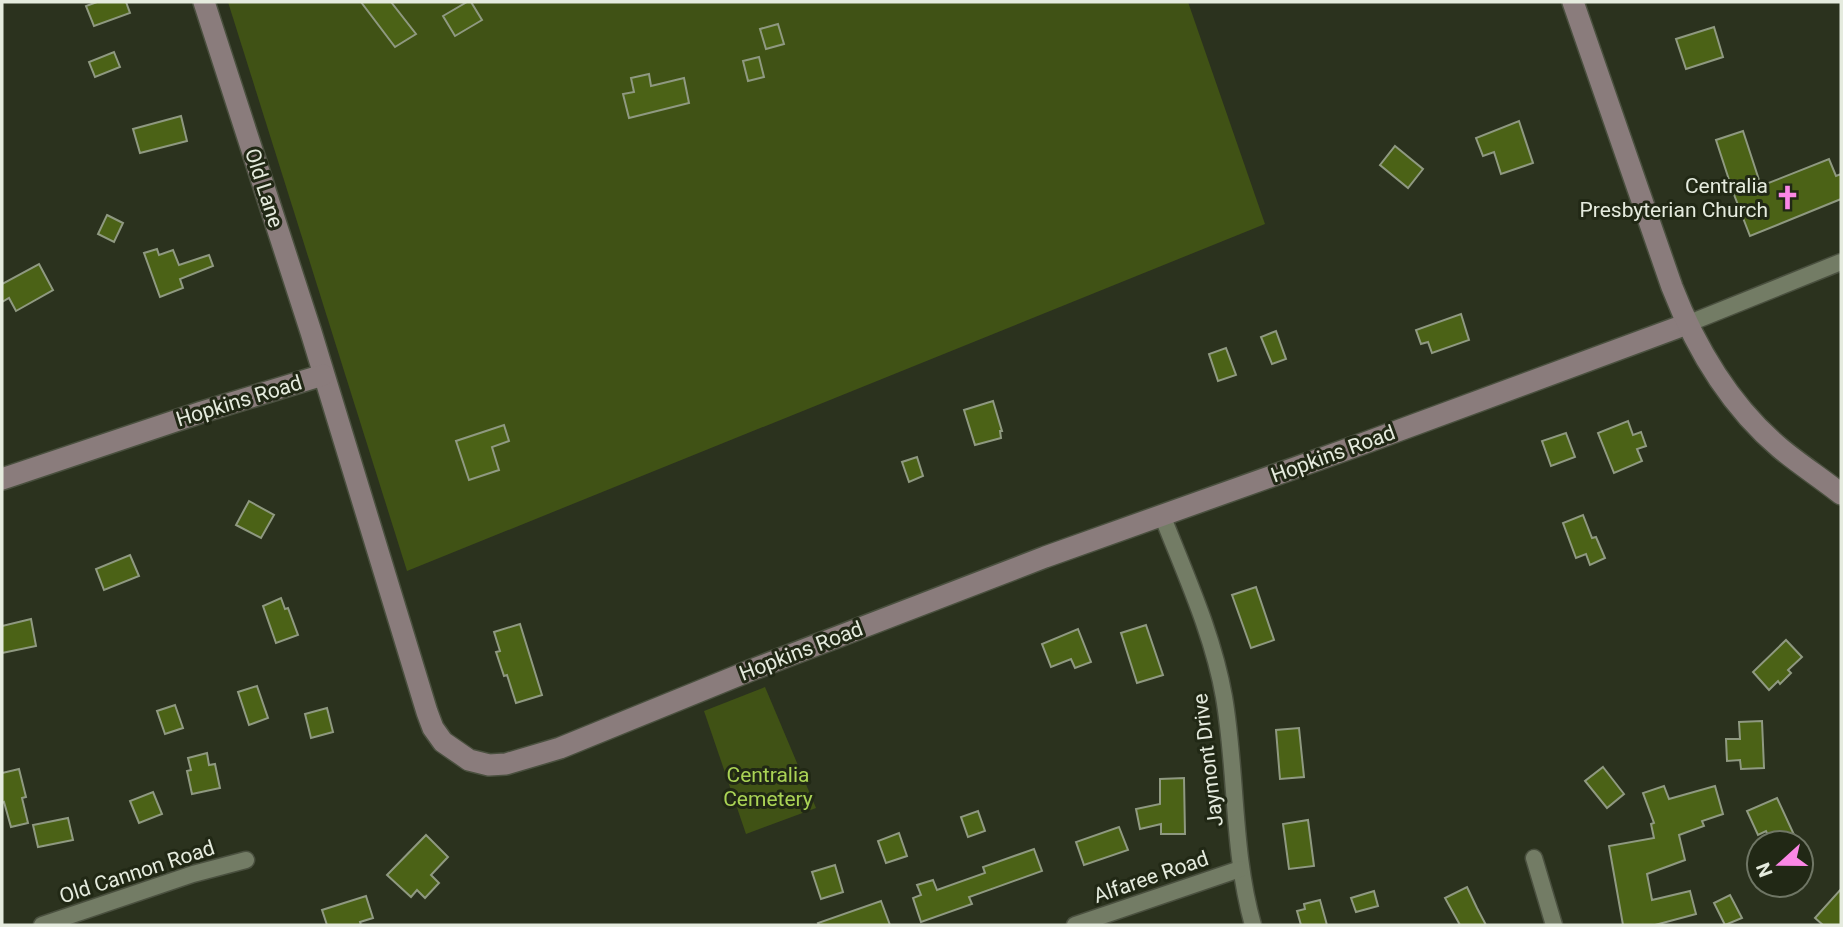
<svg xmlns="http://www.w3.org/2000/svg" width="1843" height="927" font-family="Roboto,sans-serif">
  <rect width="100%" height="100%" fill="#2b321e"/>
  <g fill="#405215">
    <path d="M228 2H1188L1265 224 407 571Z"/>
    <path d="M765 687 816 808 746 834 704 711Z"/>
  </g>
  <g fill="#4b6216" stroke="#8f9981" stroke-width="2">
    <path d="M97 2H126L130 13 94 26 86 6Z"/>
    <path d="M361 2H391L416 34 395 47Z"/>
    <path d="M467 2H471L482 20 455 36 443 16Z"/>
    <path d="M778 24 784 44 766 49 760 29Z"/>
    <path d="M1714 27 1723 57 1686 69 1676 39Z"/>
    <path d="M114 52 120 67 95 77 89 62Z"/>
    <path d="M759 57 764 77 748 81 743 61Z"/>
    <path d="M649 74 651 86 684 78 689 103 629 118 623 94 634 92 631 78Z"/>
    <path d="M181 116 187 141 140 153 133 129Z"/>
    <path d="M1519 121 1533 163 1501 174 1494 152 1483 156 1476 138Z"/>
    <path d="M1743 131 1761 186 1829 159 1836 176 1841 174V199L1750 236 1733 192 1716 140Z"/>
    <path d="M1395 146 1423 169 1408 188 1380 165Z"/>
    <path d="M107 215 123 223 114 242 98 234Z"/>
    <path d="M157 249 159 255 173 250 179 265 209 255 213 266 180 279 183 288 160 297 144 253Z"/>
    <path d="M39 264 53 290 16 311 9 298 2 302V284Z"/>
    <path d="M1461 314 1469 340 1432 353 1428 342 1421 344 1416 330Z"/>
    <path d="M1276 331 1286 359 1272 364 1261 337Z"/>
    <path d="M1226 348 1236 375 1218 381 1209 354Z"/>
    <path d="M993 401 1002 431H1000L1001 438 975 445 964 410Z"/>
    <path d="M1628 421 1633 435 1641 432 1646 446 1637 449 1642 461 1614 473 1598 433Z"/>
    <path d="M504 425 509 441 492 447 499 470 469 480 456 441Z"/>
    <path d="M1566 433 1575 457 1551 466 1542 441Z"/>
    <path d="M917 457 923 476 909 482 902 462Z"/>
    <path d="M249 501 274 515 261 538 236 525Z"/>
    <path d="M1583 515 1592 538 1596 537 1605 558 1590 565 1586 554 1576 558 1563 523Z"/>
    <path d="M130 555 139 576 104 590 96 569Z"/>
    <path d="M1256 587 1274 640 1251 648 1232 595Z"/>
    <path d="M281 598 285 609 288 608 298 635 276 643 263 606Z"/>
    <path d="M31 619 36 646 2 653V626Z"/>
    <path d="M520 624 542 695 516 703 507 675 504 676 496 652 500 651 494 632Z"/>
    <path d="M1146 625 1163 675 1137 683 1121 633Z"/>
    <path d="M1078 629 1091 662 1075 668 1071 659 1051 667 1042 644Z"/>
    <path d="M1786 640 1802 657 1788 670 1791 673 1780 684 1778 681 1769 690 1753 672Z"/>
    <path d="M257 686 268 718 249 725 238 692Z"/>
    <path d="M175 705 183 728 165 734 157 711Z"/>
    <path d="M327 708 333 732 311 738 305 714Z"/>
    <path d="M1762 721 1764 768 1741 769 1740 760 1727 761 1726 739H1740L1739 722Z"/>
    <path d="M1299 728 1304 777 1280 779 1276 730Z"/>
    <path d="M207 753 209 765 215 764 220 788 192 794 187 771 191 770 188 758Z"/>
    <path d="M1603 767 1624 794 1607 808 1585 781Z"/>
    <path d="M19 769 26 797 22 798 28 823 11 827 4 802 2 803V773Z"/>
    <path d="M1184 778 1185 834H1161V824L1140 829 1136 809 1160 804V779Z"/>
    <path d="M1664 786 1669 799 1715 786 1723 814 1702 821 1704 826 1679 835 1685 860 1647 874 1652 900 1690 891 1696 914 1655 925H1623L1609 846 1654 838 1651 824 1654 823 1643 793Z"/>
    <path d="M153 792 162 814 139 823 130 801Z"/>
    <path d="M1777 798 1796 839 1788 843H1772L1766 831 1758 835 1747 811Z"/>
    <path d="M978 811 985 831 968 837 961 817Z"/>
    <path d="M68 818 73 840 38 847 33 825Z"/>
    <path d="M1308 820 1314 866 1289 869 1283 824Z"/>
    <path d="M1119 827 1128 850 1084 865 1076 842Z"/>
    <path d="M899 833 907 856 886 863 878 841Z"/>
    <path d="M426 835 448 857 431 875 439 883 425 898 417 890 411 897 387 875Z"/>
    <path d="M1034 849 1042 871 969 897 972 904 921 922 913 898 921 895 917 885 933 880 937 890 985 873 983 867Z"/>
    <path d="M835 865 843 892 821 899 812 872Z"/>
    <path d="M1467 887 1477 908 1486 925H1460L1445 898Z"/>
    <path d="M1841 889V925H1823L1815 918Z"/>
    <path d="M1374 891 1378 906 1356 912 1351 898Z"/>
    <path d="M1730 895 1742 918 1725 925 1714 903Z"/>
    <path d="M366 896 373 918 360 922 361 925H327L322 910Z"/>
    <path d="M1320 900 1327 925H1301L1297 911 1305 909 1304 904Z"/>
    <path d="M881 901 890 925H819L818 923Z"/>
  </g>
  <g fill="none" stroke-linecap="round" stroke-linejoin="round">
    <defs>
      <g id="minor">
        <path d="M1687 324 1841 262"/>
        <path d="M1162 515C1185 574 1213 634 1224 697 1237 773 1232 851 1253 925"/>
        <path d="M1534 858 1554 925"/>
        <path d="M42 925 193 874 246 860"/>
        <path d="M1075 925 1240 869"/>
      </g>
      <g id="secondary">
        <path d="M204 2 311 332 427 712 433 728 443 742 469 760 489 765 506 764 560 748 754 669 1045 557 1362 444 1687 324"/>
        <path d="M1573 2 1672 287C1696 349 1729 405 1780 448 1799 464 1821 478 1841 494"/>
        <path d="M2 479 202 412 323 375"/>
      </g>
    </defs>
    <use href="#minor" stroke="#4a503f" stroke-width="19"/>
    <use href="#secondary" stroke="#4a503f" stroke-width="24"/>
    <use href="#minor" stroke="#737c65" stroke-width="16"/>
    <use href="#secondary" stroke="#8a7c7c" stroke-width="21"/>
  </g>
  <defs>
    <symbol id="church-bare" viewBox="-9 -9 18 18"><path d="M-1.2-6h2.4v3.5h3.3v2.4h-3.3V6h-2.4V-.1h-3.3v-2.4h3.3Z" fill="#fb87e6" stroke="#212815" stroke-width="2.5" paint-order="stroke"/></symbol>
  </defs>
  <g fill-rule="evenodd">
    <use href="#church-bare" x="1770" y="180" width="35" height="35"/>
  </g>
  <g text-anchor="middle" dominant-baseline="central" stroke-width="6" stroke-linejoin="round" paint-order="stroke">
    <g font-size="21" fill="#e5ebde" stroke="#212815" text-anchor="end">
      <text x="1768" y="186">Centralia<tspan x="1768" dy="24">Presbyterian Church</tspan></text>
    </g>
    <g font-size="21" fill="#e5ebde" stroke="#212815">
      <text transform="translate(264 188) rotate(72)">Old Lane</text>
      <text transform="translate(239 401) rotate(-17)">Hopkins Road</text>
      <text transform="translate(1333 454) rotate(-20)">Hopkins Road</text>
      <text transform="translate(801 651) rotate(-21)">Hopkins Road</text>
      <text transform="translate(1208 760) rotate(-97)">Jaymont Drive</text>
      <text transform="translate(137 872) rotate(-18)">Old Cannon Road</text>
      <text transform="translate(1151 877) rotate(-19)">Alfaree Road</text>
    </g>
    <g font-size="21" fill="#aad355" stroke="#212815">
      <text x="768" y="775">Centralia<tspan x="768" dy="24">Cemetery</tspan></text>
    </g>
  </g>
  <rect width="1843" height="927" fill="none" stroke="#e5ebde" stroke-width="7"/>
  <g transform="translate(1780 864) rotate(249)"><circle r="33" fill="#212815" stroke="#6f7665" stroke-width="2"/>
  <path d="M0-5L12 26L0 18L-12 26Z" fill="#fb87e6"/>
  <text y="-10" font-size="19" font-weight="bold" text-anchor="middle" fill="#e5ebde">N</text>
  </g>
</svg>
